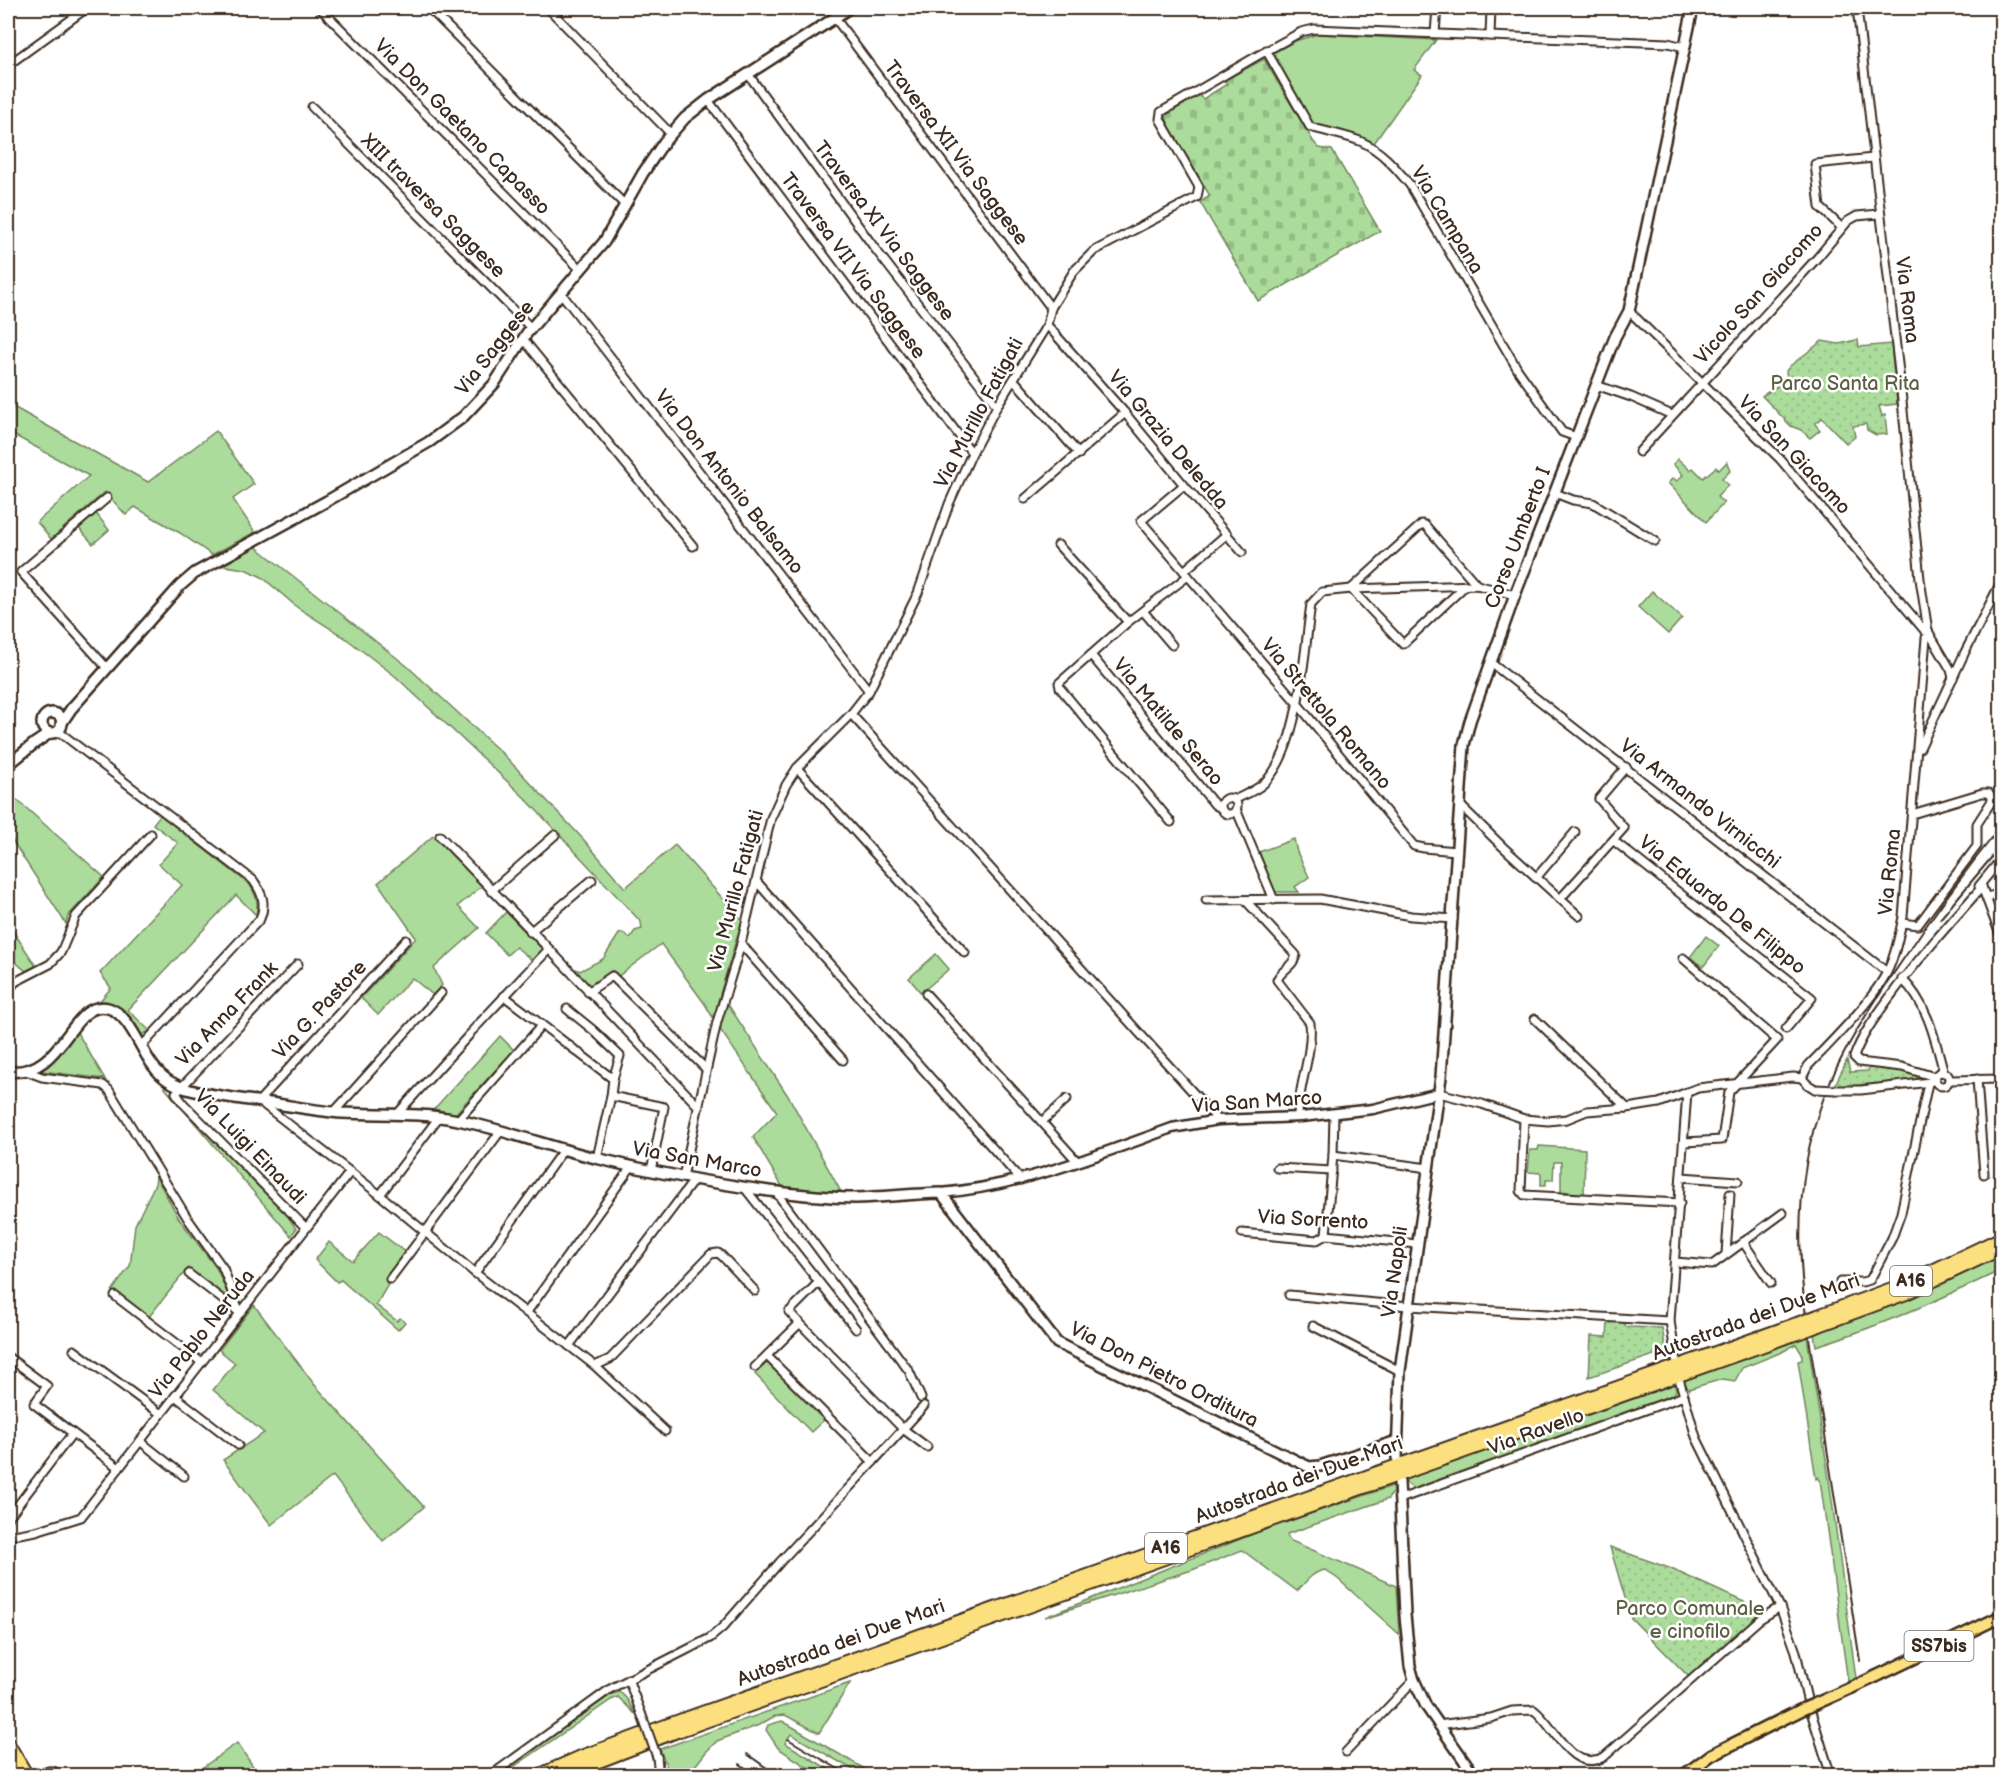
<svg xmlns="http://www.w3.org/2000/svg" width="2009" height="1783" font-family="'Balsamiq Sans',sans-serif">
  <defs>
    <pattern id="cemetery-stones" width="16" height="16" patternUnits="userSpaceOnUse" patternTransform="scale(1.5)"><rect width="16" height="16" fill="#abdc9c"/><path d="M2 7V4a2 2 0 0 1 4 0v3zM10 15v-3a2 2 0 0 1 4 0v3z" fill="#94bd86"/></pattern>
    <pattern id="park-dots" width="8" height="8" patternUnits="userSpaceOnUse" patternTransform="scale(1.5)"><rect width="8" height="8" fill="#abdc9c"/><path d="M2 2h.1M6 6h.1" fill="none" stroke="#94bd86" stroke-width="1.8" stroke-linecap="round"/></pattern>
  </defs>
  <rect width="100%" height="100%" fill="#fff"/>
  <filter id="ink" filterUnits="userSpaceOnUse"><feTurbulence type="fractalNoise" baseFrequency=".0167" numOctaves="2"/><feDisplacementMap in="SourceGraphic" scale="12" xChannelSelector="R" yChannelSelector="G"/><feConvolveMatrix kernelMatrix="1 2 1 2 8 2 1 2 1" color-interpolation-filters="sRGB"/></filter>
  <g filter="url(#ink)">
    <g fill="#abdc9c" stroke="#73835d" stroke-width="1.5">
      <path d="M1318 34 1436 40 1414 70 1422 75 1372 146 1313 124 1273 53 1295 41Z"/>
      <path d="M8 404 148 482 216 431 254 484 233 499 255 532 212 555 180 533 135 507 126 515 105 492 51 539 37 522 89 476 8 432Z"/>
      <path d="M1678 459 1690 470 1693 468 1703 478 1716 467 1719 470 1727 462 1730 471 1722 479 1728 485 1717 497 1724 503 1706 522 1668 483 1673 478 1677 481 1683 475 1673 464Z"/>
      <path d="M95 512 109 530 93 544 78 527Z"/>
      <path d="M255 546 407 666 505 756 584 840 625 888 675 845 742 920 718 1001 715 1021 705 1004 661 944 617 977 611 971 589 987 573 971 576 969 580 971 603 959 619 934 623 933 630 938 635 931 642 929 641 922 526 799 395 676 344 637 298 608 262 577 245 569 219 565Z"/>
      <path d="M1652 591 1682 618 1668 634 1638 607Z"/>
      <path d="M8 792 104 877 68 916 66 924 8 834Z"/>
      <path d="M160 815 250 885C256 895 259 903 256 915L236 895 128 1010 150 1031 141 1035C124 1022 126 1001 98 1003L111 988 100 973 182 885 159 864 178 843 153 824Z"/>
      <path d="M433 836 482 886 458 906 479 928 434 968 442 985 433 995 412 978 378 1015 361 998 416 938 378 883Z"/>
      <path d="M1294 839 1297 852 1309 877 1295 887 1299 892H1275L1259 852Z"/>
      <path d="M506 912 543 950 533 961 516 947 507 955 486 933Z"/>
      <path d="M8 923 36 966 26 971 8 956Z"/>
      <path d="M1706 936 1719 946 1703 967 1690 957Z"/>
      <path d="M936 954 949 969 921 993 909 978Z"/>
      <path d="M727 1003 790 1099 841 1192 783 1188 753 1137 777 1112 719 1028Z"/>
      <path d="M77 1032 105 1079 42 1071Z"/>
      <path d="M500 1036 514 1050 455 1114 434 1109Z"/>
      <path d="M164 1087 286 1213 296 1229 291 1236Z"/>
      <path d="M1539 1146 1585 1149 1584 1194 1561 1191V1162H1554L1553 1180H1546V1185H1541V1173L1528 1172 1530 1150H1538Z"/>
      <path d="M156 1177 180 1220 217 1269 230 1300 188 1268 148 1318 112 1291 130 1266 135 1225 155 1184Z"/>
      <path d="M379 1232 405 1252 387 1278 390 1281 376 1305 397 1321 400 1318 405 1322 398 1330 341 1280 337 1282 315 1260 329 1242 353 1261Z"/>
      <path d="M2001 1255V1269L1993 1274C1935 1302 1878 1327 1816 1346L1814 1334 1940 1285Z"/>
      <path d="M254 1305 314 1384 424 1507 383 1541 333 1476 271 1525 223 1460 264 1433 213 1390 235 1363 219 1350Z"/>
      <path d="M1807 1336 1829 1479 1856 1678 1848 1682 1820 1480 1818 1477 1816 1479 1798 1361 1802 1360V1354L1796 1344 1782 1352 1742 1368 1735 1381 1723 1379 1688 1389 1684 1380Z"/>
      <path d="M769 1361 825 1419 811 1432 755 1374Z"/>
      <path d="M1675 1384 1676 1391 1672 1395 1413 1489 1403 1480Z"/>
      <path d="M1392 1486 1393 1492 1388 1499 1287 1534 1289 1540 1396 1586 1399 1634 1338 1579 1325 1570C1312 1572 1306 1582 1297 1591L1242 1550 1192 1570 1045 1617 1263 1530Z"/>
      <path d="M850 1683 819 1733 785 1715 775 1716 759 1725 717 1741 706 1752 688 1775H664L666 1765 660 1749Z"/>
      <path d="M620 1692 627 1699 635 1714 618 1697 611 1700 502 1775H497L612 1694Z"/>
      <path d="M782 1721 791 1726 875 1775H862L791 1734 785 1743 838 1775H819L778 1748 766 1730 768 1725Z"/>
      <path d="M237 1743 259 1775H192Z"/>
    </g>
    <path fill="url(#cemetery-stones)" stroke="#73835d" stroke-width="1.5" d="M1264 59 1313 141 1319 148 1332 150 1380 231 1258 301 1200 202 1210 196 1168 124 1166 115 1199 95 1203 99 1227 84 1225 80Z"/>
    <g fill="url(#park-dots)" stroke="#73835d" stroke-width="1.5">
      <path d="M1858 340 1859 347 1891 344 1897 404 1879 406 1882 416 1885 415 1887 434 1876 435 1867 430 1866 424 1853 426 1855 437 1846 443 1822 418 1815 424 1820 430 1810 438 1801 430 1791 426 1762 396 1787 380 1786 371 1790 366 1822 341 1839 344Z"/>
      <path d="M1847 1060 1850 1072 1868 1071 1869 1065 1909 1070 1926 1076 1927 1080 1834 1087Z"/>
      <path d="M1608 1321 1624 1322 1626 1327 1662 1328 1666 1351 1589 1377 1591 1336 1607 1337Z"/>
      <path d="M1610 1547 1669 1568 1764 1611 1689 1677 1631 1618Z"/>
    </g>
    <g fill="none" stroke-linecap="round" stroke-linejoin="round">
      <defs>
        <g id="minor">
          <path d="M320 8 581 270"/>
          <path d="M429 8 625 205"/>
          <path d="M548 8 671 134"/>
          <path d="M1857 8 1900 381 1920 579 1928 631"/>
          <path d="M835 18 1051 308"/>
          <path d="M1435 33 1437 8"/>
          <path d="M1490 36 1491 8"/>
          <path d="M1266 50 1310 127C1327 132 1345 135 1360 141 1381 150 1396 168 1410 185L1518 370 1562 432 1576 437"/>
          <path d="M8 65 87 8"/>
          <path d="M748 74 876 250 997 406"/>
          <path d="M708 100 972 453"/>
          <path d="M312 107 531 328"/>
          <path d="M1842 228 1820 207 1815 164 1873 158"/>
          <path d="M561 293 869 691"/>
          <path d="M1629 311 1780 459 1925 631"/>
          <path d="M1047 325 1125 413 1184 485 1242 552"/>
          <path d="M523 339 693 546"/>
          <path d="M1014 380 1079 454"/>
          <path d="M1596 385 1631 397 1672 415"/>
          <path d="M1639 452 1818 257 1848 221 1857 216 1879 214"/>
          <path d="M1184 485 1141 521 1297 703 1414 846 1424 848 1456 851"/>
          <path d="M1555 493 1573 500 1593 503 1655 541"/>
          <path d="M107 498 21 572 107 668"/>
          <path d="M1025 499 1125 413"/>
          <path d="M1058 545 1128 622"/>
          <path d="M1184 571 1227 534"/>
          <path d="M1351 589 1422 524 1425 525 1477 585"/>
          <path d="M1351 589 1403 644 1466 585"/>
          <path d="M1143 611 1172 645"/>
          <path d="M1928 631 1951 670 1953 678"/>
          <path d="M1091 655 1215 805 1221 808"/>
          <path d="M1491 663 1887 972"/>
          <path d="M851 714 1218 1120"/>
          <path d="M58 731 253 880C263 894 266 904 260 919L141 1047"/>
          <path d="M1920 748 1965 652 2002 580"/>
          <path d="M797 768 965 953"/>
          <circle cx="1229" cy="806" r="8"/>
          <path d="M1234 800C1244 795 1255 791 1263 784 1300 751 1304 652 1311 604L1322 592 1351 589 1477 585 1515 595"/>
          <path d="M1459 804 1503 847 1579 916"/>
          <path d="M1236 809 1274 900"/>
          <path d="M1171 822 1060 688 1059 683 1128 622 1188 576"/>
          <path d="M440 836 549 949 473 1030"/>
          <path d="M1614 841 1812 998 1786 1029"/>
          <path d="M1536 878 1575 832"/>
          <path d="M757 882 1021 1180"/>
          <path d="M1982 887 2002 940"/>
          <path d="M1982 887 1979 886 2002 858"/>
          <path d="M491 891 555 835"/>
          <path d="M1987 897 2002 893"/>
          <path d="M1560 899 1624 828 1599 799 1626 767"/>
          <path d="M1206 900 1320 899 1411 916 1453 919"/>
          <path d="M1246 901 1296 955C1294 966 1281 970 1277 980L1310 1023C1313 1055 1298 1085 1298 1117"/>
          <path d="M1902 923 1918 925 1977 846V824L1993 799 1989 793H1982L1912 814"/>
          <path d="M530 932 592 880"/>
          <path d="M406 940 259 1101 380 1195 475 1273 595 1366 665 1431"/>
          <path d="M741 944 843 1060"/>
          <path d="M549 949 699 1107"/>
          <path d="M1683 958 1777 1040 1729 1092 1722 1140 1684 1142"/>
          <path d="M298 964 176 1093 183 1103 306 1228"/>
          <path d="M1902 979C1928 1004 1935 1039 1944 1073"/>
          <path d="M8 991 15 982 50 964 61 952 76 916 151 834"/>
          <path d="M588 992 612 976 706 1069"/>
          <path d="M926 994 1077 1161"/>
          <path d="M504 996 613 1079 611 1096 664 1107 651 1171"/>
          <path d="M567 1009 593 1030 620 1056 613 1079"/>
          <path d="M1535 1019 1627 1108"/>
          <path d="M26 1071 42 1077 103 1085 109 1090 188 1219 223 1268 240 1313"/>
          <circle cx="1942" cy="1079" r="7"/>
          <path d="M1935 1077 1902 1067 1859 1062 1854 1057C1861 1037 1874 1019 1887 1001 1916 961 1949 924 1982 887"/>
          <path d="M1802 1078 1808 1066C1832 1041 1873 1001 1888 970 1896 954 1899 935 1903 917L1926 638"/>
          <path d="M1802 1078 1807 1084 1815 1089"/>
          <path d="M1977 1079 1984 1174"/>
          <path d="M1949 1080 2002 1079"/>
          <path d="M1837 1090H1861L1930 1082"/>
          <path d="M1439 1093 1482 1104 1524 1119 1548 1121 1567 1119 1587 1111 1627 1108 1659 1103 1698 1088 1793 1077 1802 1078"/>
          <path d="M334 1112 441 993"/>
          <path d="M398 1113 470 1034"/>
          <path d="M1524 1119 1521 1191 1524 1195 1680 1203"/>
          <path d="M458 1120 542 1025"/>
          <path d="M1042 1122 1067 1099"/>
          <path d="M1333 1155 1428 1168"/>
          <path d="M597 1158 611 1096"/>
          <path d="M1277 1168 1332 1171"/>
          <path d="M683 1177 717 1022 741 944 771 818 786 785 797 768 851 714 869 691 918 593 949 504 972 453 997 406 1047 325 1051 308 1074 271 1094 251 1197 197 1199 187 1160 119 1161 112 1257 56 1301 32 1314 29 1668 43 1684 47"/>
          <path d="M1681 1177 1738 1181"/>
          <path d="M744 1187 856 1329"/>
          <path d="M775 1191 909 1371 921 1398"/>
          <path d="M380 1195 439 1117"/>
          <path d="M1242 1233 1317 1240 1326 1235 1417 1244"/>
          <path d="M1326 1235 1333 1155 1334 1114"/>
          <path d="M1743 1242 1771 1283"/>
          <path d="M1726 1254 1730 1194"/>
          <path d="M1675 1262 1712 1265 1783 1213"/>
          <path d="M475 1273 563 1150"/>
          <path d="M189 1274 240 1313"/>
          <path d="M390 1279 500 1132"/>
          <path d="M1840 1282H1862L1870 1280 1892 1238 1901 1213 1928 1083"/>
          <path d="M818 1283 789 1312 903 1429 927 1447"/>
          <path d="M1289 1295 1409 1306 1670 1321"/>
          <path d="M115 1296 201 1362"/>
          <path d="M527 1312 631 1167"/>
          <path d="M1313 1326 1400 1371"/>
          <path d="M569 1346 694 1180"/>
          <path d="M74 1350 161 1414"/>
          <path d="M767 1356 873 1462 924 1406"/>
          <path d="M8 1357 47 1386 34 1404 119 1468"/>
          <path d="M1676 1359 1670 1321 1687 1092"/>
          <path d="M595 1366 610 1359 711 1254 718 1253 722 1256 755 1291"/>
          <path d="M755 1367 800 1323"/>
          <path d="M1680 1382 1696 1437 1780 1607 1796 1652 1807 1699 1831 1776"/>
          <path d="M175 1396 238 1445"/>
          <path d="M140 1441 184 1476"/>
          <path d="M1400 1499 1684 1396"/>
          <path d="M8 1518 72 1434"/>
          <path d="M8 1536 36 1531 81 1517 350 1172"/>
          <path d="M628 1679 641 1713"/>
          <path d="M1438 1725 1491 1718 1512 1711 1534 1710C1556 1727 1571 1774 1604 1757L1760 1619 1780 1607"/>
          <path d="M1346 1752 1414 1680"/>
          <path d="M657 1757 659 1776"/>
          <path d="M38 1776C47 1770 53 1768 61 1776"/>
          <path d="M490 1776 610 1689 710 1638 723 1627 780 1562 873 1462"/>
        </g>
        <path id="tertiary" d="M941 1193C1022 1186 1097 1155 1172 1128L1218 1120 1301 1117 1373 1109 1439 1093"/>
        <g id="secondary">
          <circle cx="52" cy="723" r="10"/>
          <path d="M61 724 71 709 180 586 195 573 327 501 429 442 463 417 494 384 527 333 604 242 643 173 664 142 685 118 708 100 830 21 849 8"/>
          <path d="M8 765 35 743 50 733"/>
          <path d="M8 1071C64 1078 70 999 108 1008 129 1013 141 1051 154 1067 162 1078 173 1085 187 1089 211 1096 237 1098 262 1102 288 1105 315 1111 342 1113 381 1115 420 1112 458 1120 506 1130 552 1148 600 1159 656 1173 712 1183 769 1191 797 1194 827 1198 855 1198 884 1197 912 1194 941 1193L1057 1343 1309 1467 1320 1466 1397 1441"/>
          <path d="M1397 1458 1400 1371 1441 1077 1464 745 1470 721 1515 595 1615 337 1629 311 1693 8"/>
          <path d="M1399 1482 1405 1615 1410 1666 1414 1680 1426 1706 1475 1776"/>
        </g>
        <g id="primary">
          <path d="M1877 1676 2002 1616"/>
          <path d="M1815 1704 1851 1688"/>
          <path d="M1683 1776 1711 1755 1803 1709"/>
        </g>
        <g id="motorway">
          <path d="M1818 1316 1903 1285 2002 1238"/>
          <path d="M1819 1325 1906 1293 2002 1248"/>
          <path d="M8 1744 27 1776"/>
          <path d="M8 1763 15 1776"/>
          <path d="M538 1776 581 1757 674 1723 1797 1324"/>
          <path d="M560 1776 677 1731 1797 1333"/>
        </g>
      </defs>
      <use href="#minor" stroke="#3b2a1e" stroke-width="11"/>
      <use href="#tertiary" stroke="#3b2a1e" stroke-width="13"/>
      <use href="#secondary" stroke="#3b2a1e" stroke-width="14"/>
      <use href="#primary" stroke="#3b2a1e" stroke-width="15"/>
      <use href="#motorway" stroke="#3b2a1e" stroke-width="16"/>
      <use href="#minor" stroke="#fff" stroke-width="7"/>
      <use href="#tertiary" stroke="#fff" stroke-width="8"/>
      <use href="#secondary" stroke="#fff" stroke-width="9"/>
      <use href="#primary" stroke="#fce080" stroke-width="10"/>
      <use href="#motorway" stroke="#fce080" stroke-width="12"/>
      <g stroke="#3b2a1e" stroke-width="2">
        <path d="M1940 919 2002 845"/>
        <path d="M1860 1661C1849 1588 1838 1515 1826 1442 1807 1323 1780 1215 1824 1097 1842 1049 1871 1007 1900 964 1932 916 1966 870 2002 825"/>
        <path d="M788 1739 850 1776"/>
        <path d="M747 1754 778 1776"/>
        <path d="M740 1764 756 1776"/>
      </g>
      <defs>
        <g id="minor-bridge">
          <path d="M1815 1089 1837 1090"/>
          <path d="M641 1713 657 1757"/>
        </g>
        <g id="primary-bridge">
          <path d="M1851 1688 1877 1676"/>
          <path d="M1803 1709 1815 1704"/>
        </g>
        <g id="motorway-bridge">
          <path d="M1797 1324 1818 1316"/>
          <path d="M1797 1333 1819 1325"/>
        </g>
      </defs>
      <use href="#minor-bridge" stroke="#3b2a1e" stroke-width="11" stroke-linecap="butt"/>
      <use href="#primary-bridge" stroke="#3b2a1e" stroke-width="15" stroke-linecap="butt"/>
      <use href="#motorway-bridge" stroke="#3b2a1e" stroke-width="16" stroke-linecap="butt"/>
      <use href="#minor-bridge" stroke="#fff" stroke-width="7"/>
      <use href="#primary-bridge" stroke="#fce080" stroke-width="10"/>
      <use href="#motorway-bridge" stroke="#fce080" stroke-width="12"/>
    </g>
  </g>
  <g text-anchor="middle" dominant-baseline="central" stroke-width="5" stroke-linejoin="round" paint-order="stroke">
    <g fill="#fff" stroke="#766a62" stroke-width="1.5">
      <rect x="1890" y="1266" width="42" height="30" rx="4.5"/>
      <rect x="1145" y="1533" width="42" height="30" rx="4.5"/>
      <rect x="1904.5" y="1631" width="69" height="30" rx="4.5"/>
    </g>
    <g font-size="18" font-weight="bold" fill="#3b2a1e">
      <text x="1911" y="1281">A16</text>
      <text x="1166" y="1548">A16</text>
      <text x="1939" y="1646">SS7bis</text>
    </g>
    <g font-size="20" fill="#3b2a1e" stroke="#fff">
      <text transform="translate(462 127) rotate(45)">Via Don Gaetano Capasso</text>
      <text transform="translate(956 153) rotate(53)">Traversa XII Via Saggese</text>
      <text transform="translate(433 206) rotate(45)">XIII traversa Saggese</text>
      <text transform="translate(1447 220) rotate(59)">Via Campana</text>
      <text transform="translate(884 231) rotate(53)">Traversa XI Via Saggese</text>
      <text transform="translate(853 266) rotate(53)">Traversa VII Via Saggese</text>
      <text transform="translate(1759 294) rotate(-48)">Vicolo San Giacomo</text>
      <text transform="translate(1907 300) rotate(83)">Via Roma</text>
      <text transform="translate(495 348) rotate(-52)">Via Saggese</text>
      <text transform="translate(979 413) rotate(-62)">Via Murillo Fatigati</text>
      <text transform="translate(1168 440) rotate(50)">Via Grazia Deledda</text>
      <text transform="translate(1794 455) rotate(47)">Via San Giacomo</text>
      <text transform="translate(729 482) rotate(52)">Via Don Antonio Balsamo</text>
      <text transform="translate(1518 538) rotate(-69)">Corso Umberto I</text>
      <text transform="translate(1326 714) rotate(50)">Via Strettola Romano</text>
      <text transform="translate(1168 722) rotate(50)">Via Matilde Serao</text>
      <text transform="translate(1700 804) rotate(38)">Via Armando Virnicchi</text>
      <text transform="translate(1890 872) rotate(-84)">Via Roma</text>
      <text transform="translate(736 891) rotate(-75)">Via Murillo Fatigati</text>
      <text transform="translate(1722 905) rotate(39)">Via Eduardo De Filippo</text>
      <text transform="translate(320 1010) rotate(-47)">Via G. Pastore</text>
      <text transform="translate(227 1014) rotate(-46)">Via Anna Frank</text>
      <text transform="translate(1257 1102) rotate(-4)">Via San Marco</text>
      <text transform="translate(250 1147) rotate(46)">Via Luigi Einaudi</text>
      <text transform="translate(697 1160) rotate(10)">Via San Marco</text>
      <text transform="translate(1313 1220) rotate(3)">Via Sorrento</text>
      <text transform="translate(1395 1272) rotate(-82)">Via Napoli</text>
      <text transform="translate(1756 1317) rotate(-20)">Autostrada dei Due Mari</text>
      <text transform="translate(202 1334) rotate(-52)">Via Pablo Neruda</text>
      <text transform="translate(1164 1375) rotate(27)">Via Don Pietro Orditura</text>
      <text transform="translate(1536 1432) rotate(-20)">Via Ravello</text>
      <text transform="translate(1299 1480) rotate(-20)">Autostrada dei Due Mari</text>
      <text transform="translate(841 1643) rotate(-20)">Autostrada dei Due Mari</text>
    </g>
    <g font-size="20" fill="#5d5f44" stroke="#fff">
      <text x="1845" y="384">Parco Santa Rita</text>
      <text x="1690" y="1609">Parco Comunale<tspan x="1690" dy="23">e cinofilo</tspan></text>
    </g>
  </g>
  <rect width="2009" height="1783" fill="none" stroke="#fff" stroke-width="30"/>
  <rect x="15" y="15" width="1979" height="1753" fill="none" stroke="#3b2a1e" stroke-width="2" filter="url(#ink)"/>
</svg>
